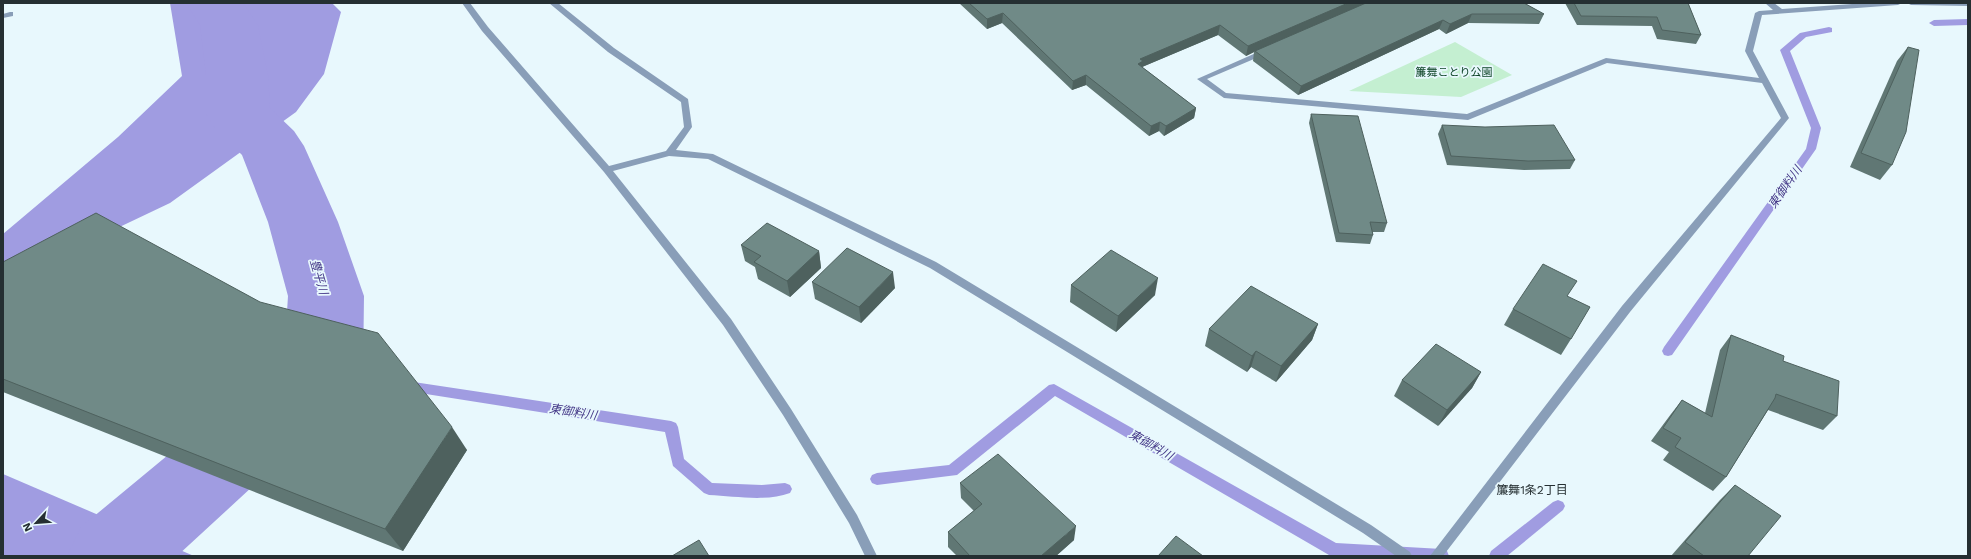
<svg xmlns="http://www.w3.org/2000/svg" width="1971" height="559" font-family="'Work Sans','Noto Sans JP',sans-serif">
  <rect width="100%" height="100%" fill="#e8f8fd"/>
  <path fill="#c4efd1" d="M1455 42 1512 75 1461 97 1349 91Z"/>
  <g fill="#a09ce1">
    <path d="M170 3H332L341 12 324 74 296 112 170 203 27 271 3 267V234L118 137 182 76Z"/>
    <path d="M3 474 194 556H3Z"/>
  </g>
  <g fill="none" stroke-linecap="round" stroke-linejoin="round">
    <g fill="#a09ce1" fill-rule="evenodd">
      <path d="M1968 19V25L1934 26 1929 23 1934 20Z"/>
      <path d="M1829 27 1832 28V32L1806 37 1790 51 1821 128 1816 149 1672 355 1668 356 1664 355 1662 351 1664 347 1806 149 1811 128 1780 50 1800 33Z"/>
      <path d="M407 381 671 421 676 423 678 427 684 459 712 483 762 485 785 483 790 485 792 489 790 493C766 502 734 496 709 495L704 493 673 466 665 432 407 391 402 390 400 386 402 382Z"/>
      <path d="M1054 384 1336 543 1442 549 1447 551 1449 556 1329 555 1055 396 957 475 877 485 872 483 870 479 872 475 877 473 949 465 1049 385Z"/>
      <path d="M1558 500 1563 502 1565 506 1563 510 1507 556H1489L1491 551 1553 502Z"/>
    </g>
    <path fill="#a09ce1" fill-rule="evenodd" d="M186 3H243L258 25 268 75 270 108 294 131 304 146 338 222 364 296 363 373 351 396 177 556H67L81 527 284 359 288 296 268 222 242 155 215 128 206 114V75L200 25Z"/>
    <g fill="#899eb8" fill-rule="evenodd">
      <path d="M462 3H470L488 27 609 166 666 151 684 127 681 102 608 52 549 3H558L614 48 688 99 692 127 676 150 713 154 936 262 1371 525 1410 552 1412 556H1396L1363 533 930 268 708 159 669 156 613 171 731 319 791 409 857 515 877 556H865L849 523 783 415 723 325 604 172 482 31Z"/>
      <path d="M1765 3H1774L1782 9 1866 3H1902L1898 5 1762 15 1753 51 1789 118 1630 312 1443 556H1430L1622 306 1781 118 1762 83 1607 63 1468 120 1224 98 1197 79 1265 49H1268V53L1207 79 1226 93 1467 114 1606 58 1759 78 1745 51 1755 13 1759 11 1773 10Z"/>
      <path d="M1907 3H1968V6L1911 5Z"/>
      <path d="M10 12H13V16L3 18V14Z"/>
    </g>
  </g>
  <g fill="#607774">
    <path d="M959 3H1524L1544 14 1539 24 1468 23 1446 34 1439 29 1298 95 1253 61 1254 52 1246 56 1218 35 1142 67 1196 108 1194 118 1164 136 1159 131 1149 136 1086 85 1072 90 1002 23 987 29Z"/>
    <path d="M1565 3H1688L1701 35 1696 44 1657 39 1652 26 1577 25Z"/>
    <path d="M1908 47 1892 165 1880 180 1850 167 1897 61Z"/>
    <path d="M1311 114 1387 223 1384 232H1373V235L1370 244 1336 242 1309 123Z"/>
    <path d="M1442 125 1575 160 1570 169 1524 170 1447 165 1438 134Z"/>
    <path d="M741 245 819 251 821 268 790 297 758 279 755 267 745 261Z"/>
    <path d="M3 262 467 450 403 551 3 392Z"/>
    <path d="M812 282 895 288 861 323 815 299Z"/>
    <path d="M1071 285 1155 295 1116 332 1070 302Z"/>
    <path d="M1568 296 1571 339 1561 355 1504 325 1513 309Z"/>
    <path d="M1318 324 1312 340 1276 382 1251 367 1247 372 1205 346 1209 329Z"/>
    <path d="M1731 335 1783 361 1837 416 1823 430 1768 410 1726 477 1713 491 1663 460 1669 452 1651 441 1671 414 1682 400 1705 413 1720 350Z"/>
    <path d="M1481 372 1472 388 1438 426 1394 396 1402 380Z"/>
    <path d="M960 483 1074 540 1056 556H957L948 547V532L974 511 961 498Z"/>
    <path d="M1735 485 1748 556H1671L1720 500Z"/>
  </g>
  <g fill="#4e615e">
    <path d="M1348 3H1367L1255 51 1254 52 1246 56 1248 46Z"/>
    <path d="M1003 13 1002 23 987 29V19Z"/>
    <path d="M1472 14 1468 23 1446 34 1450 24Z"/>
    <path d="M1443 20 1439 29 1298 95 1301 86Z"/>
    <path d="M1220 25 1218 35 1142 67 1138 64 1140 59Z"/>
    <path d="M1086 75V85L1072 90 1073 81Z"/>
    <path d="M1196 108 1194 118 1164 136 1166 126Z"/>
    <path d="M1160 122 1159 131 1149 136 1151 126Z"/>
    <path d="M819 251 821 268 790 297 787 281Z"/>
    <path d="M893 272 895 288 861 323 859 307Z"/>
    <path d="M1158 278 1155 295 1116 332 1118 316Z"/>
    <path d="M1318 324 1312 340 1276 382 1281 366Z"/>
    <path d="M1256 351 1251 367 1247 372 1252 356Z"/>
    <path d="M1481 372 1472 388 1438 426 1447 410Z"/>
    <path d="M452 427 467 450 403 551 385 529Z"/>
    <path d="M1076 526 1074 540 1056 556H1041Z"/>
  </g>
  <g fill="#708a87" stroke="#4e615e">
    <path d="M969 3H1348L1248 46 1220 25 1140 59 1143 61 1138 64 1196 108 1166 126 1160 122 1151 126 1086 75 1073 81 1003 13 987 19Z"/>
    <path d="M1366 3H1524L1544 14H1472L1450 24 1443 20 1301 86 1255 51Z"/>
    <path d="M1574 3H1688L1701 35 1662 30 1657 17 1581 16Z"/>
    <path d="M1908 47 1919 50 1906 132 1892 165 1861 153Z"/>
    <path d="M1311 114 1358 116 1387 223 1370 222 1373 235 1339 233Z"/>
    <path d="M1442 125 1485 127 1554 125 1575 160 1528 161 1451 156Z"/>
    <path d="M96 213 260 302 378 333 452 427 385 529 3 379V262Z"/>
    <path d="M767 223 819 251 787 281 754 262 761 256 741 245Z"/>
    <path d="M847 248 893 272 859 307 812 282Z"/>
    <path d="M1111 250 1158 278 1118 316 1071 285Z"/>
    <path d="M1543 264 1577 281 1567 296 1590 307 1571 339 1513 309Z"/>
    <path d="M1251 286 1318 324 1281 366 1256 351 1252 356 1209 329Z"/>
    <path d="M1731 335 1784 356 1783 361 1839 381 1837 416 1776 394 1775 398 1726 477 1675 447 1681 438 1663 428 1682 400 1712 417Z"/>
    <path d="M1436 344 1481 372 1447 410 1402 380Z"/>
    <path d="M998 454 1076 526 1041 556H970L948 532 982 504 960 483Z"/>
    <path d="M1735 485 1781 516 1748 556H1704L1685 542Z"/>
    <path d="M1176 536 1203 556H1158Z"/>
    <path d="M699 540 709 556H672Z"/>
  </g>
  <g text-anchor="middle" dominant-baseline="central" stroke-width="3.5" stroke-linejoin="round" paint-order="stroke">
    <g font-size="11" fill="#0d4426" stroke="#e8f8fd">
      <text x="1454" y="72">簾舞ことり公園</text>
    </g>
    <g font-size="12" font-style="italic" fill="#433787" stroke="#e8f8fd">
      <text transform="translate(1785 187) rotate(-55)">東御料川</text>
      <text transform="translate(319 277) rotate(74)">豊平川</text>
      <text transform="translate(573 412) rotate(9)">東御料川</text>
      <text transform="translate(1151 445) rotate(30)">東御料川</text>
    </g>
    <g font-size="12" fill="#252f32" stroke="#e8f8fd">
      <text x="1532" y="490">簾舞1条2丁目</text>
    </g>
  </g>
  <rect width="1971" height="559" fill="none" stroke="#252f32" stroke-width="8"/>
  <g transform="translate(36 523) rotate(244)" stroke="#e8f8fd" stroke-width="3" paint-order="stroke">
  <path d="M0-3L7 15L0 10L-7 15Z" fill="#252f32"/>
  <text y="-6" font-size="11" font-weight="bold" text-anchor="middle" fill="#252f32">N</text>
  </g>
</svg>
